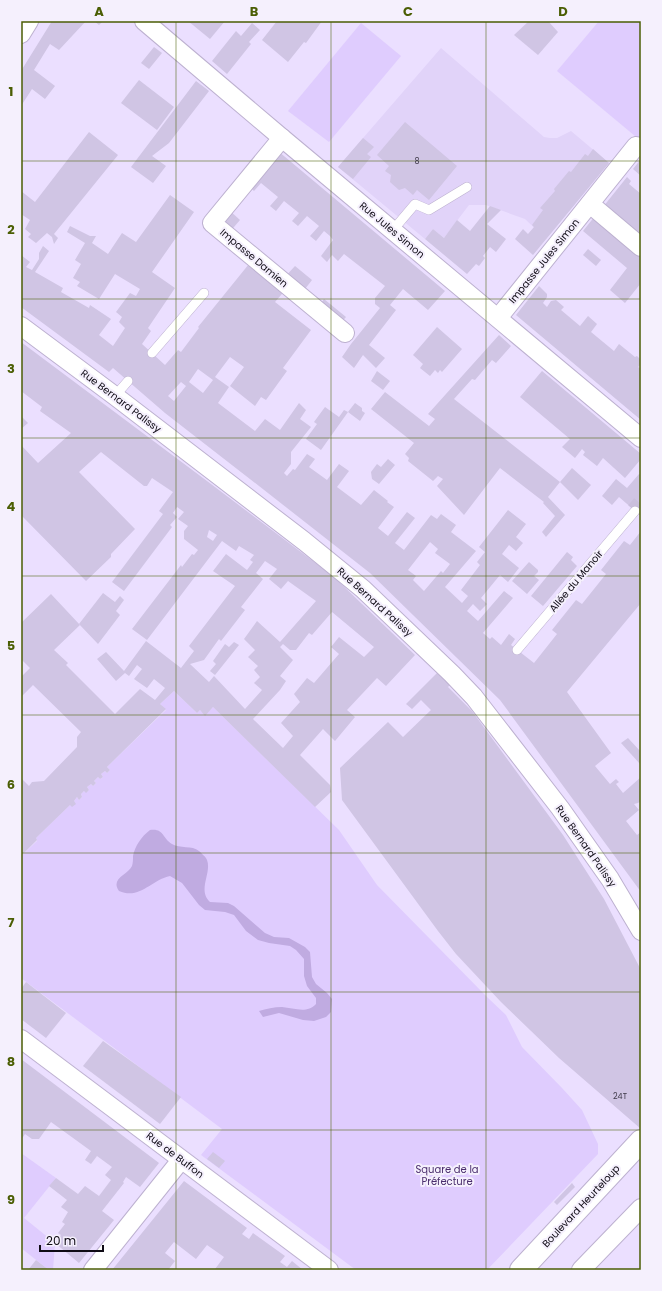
<svg xmlns="http://www.w3.org/2000/svg" width="662" height="1291" font-family="Poppins,sans-serif">
  <rect width="100%" height="100%" fill="#ebdfff"/>
  <path fill="#e1d3f9" d="M441 48 544 137 550 138H557L571 131 609 163 546 239 525 219 486 205H469L444 238 433 229 425 239 338 167Z"/>
  <g fill="#dfccfe">
    <path d="M599 21H641V141L557 71Z"/>
    <path d="M361 23 401 56 329 142 288 111Z"/>
    <path d="M174 691 197 713 200 710 205 715 213 707 339 830 377 885 487 997 506 1015 522 1047 562 1088 582 1110 598 1144V1154L487 1270H356L201 1155 222 1129 21 978V856L37 841 36 838 74 801 77 797 79 800 82 797 81 794 84 791 86 792 89 790 87 787 91 784 93 786 96 783 94 781 98 777 100 779 103 777 101 774 105 771 107 773 110 770 107 767 166 710 160 704Z"/>
    <path d="M21 1153 56 1178 24 1218 55 1243 53 1270H49L21 1248Z"/>
  </g>
  <path fill="#c0abe1" d="M150 830C164 828 162 838 172 844 180 849 192 845 199 851 201 853 206 857 207 860 212 873 197 890 210 902L228 903 234 906 265 933 274 937 289 938 305 947 310 952 312 977 316 984 327 993 332 999 331 1012 326 1017 314 1021 303 1020 279 1013 263 1017 259 1011C266 1009 274 1007 282 1007 294 1008 307 1014 316 1004V998L307 986 304 976V959L296 950 290 946 269 943 258 940 246 931 234 915 225 912 205 910 199 905 182 883 170 876C151 880 140 900 119 891 110 878 128 875 132 866 133 863 133 859 133 856 135 846 141 837 150 830Z"/>
  <g fill="#d0c5e4" fill-rule="evenodd">
    <path d="M52 21H86L59 50 50 44 34 70 55 86 45 99 32 89 21 106V71Z"/>
    <path d="M94 21H103L99 25Z"/>
    <path d="M188 21H225L210 39Z"/>
    <path d="M277 21H322L306 43 304 42 288 62 262 40Z"/>
    <path d="M529 21H548L558 32 538 55 514 35Z"/>
    <path d="M252 23 260 30 249 42 251 44 227 74 212 61 236 31 241 36Z"/>
    <path d="M154 47 162 53 149 69 141 63Z"/>
    <path d="M139 80 174 107 157 130 121 103Z"/>
    <path d="M196 81 209 91 169 143 152 156 166 166 153 183 131 167Z"/>
    <path d="M405 122 457 166 429 200 417 190 413 195 405 188 399 190 390 182 391 175 385 171 389 166 377 155Z"/>
    <path d="M89 132 118 155 54 234 58 238 54 244 52 237 47 233 36 243 28 237 31 234 25 229 30 220 21 214V191L35 202Z"/>
    <path d="M363 138 374 147 367 154 371 157 353 179 338 167Z"/>
    <path d="M593 149 609 163 533 255 515 239 523 229 528 234 534 227 532 225 543 210 540 208 555 191 554 189 569 171 571 172 585 154 588 156Z"/>
    <path d="M278 151 445 291 428 310 403 289 390 305 396 310 369 345 385 358 376 368 363 355 354 368 342 357 351 344 380 308 375 304V298L385 286 344 254 338 261 332 255 327 262 321 256 333 240 330 236 324 231 316 241 310 236 319 226 307 216 298 226 292 221 299 213 284 201 276 211 270 206 278 197 261 183 254 191 249 186Z"/>
    <path d="M641 159V176L633 169Z"/>
    <path d="M627 177 631 181 629 184 641 194V233L639 236 603 207Z"/>
    <path d="M170 195 194 212 152 272 175 288 148 328 151 331 142 344 165 365 178 350 181 352 199 328 198 327 253 259 287 288 275 302 311 330 283 368 287 371 266 400 261 397 255 406 230 386 244 367 230 357 215 377 229 387 218 403 255 431 265 419 280 430 299 403 306 410 300 419 311 427 291 452V464L284 473 287 476 293 469 295 470 307 454 315 459 309 467 327 480 339 464 349 471 337 487 361 505 374 490 388 501 387 502 394 507 378 528 388 536 407 512 415 518 395 543 404 550 431 515 437 519 441 514 456 525 451 532 476 551 445 587 462 603 468 596 461 590 480 565 477 562 485 552 479 547 508 510 526 524 516 537 523 543 516 551 509 545 502 554 519 568 508 582 500 575 481 598 487 604 480 611 473 604 467 611 478 621 504 591 513 598 483 633 490 639 492 637 501 645 509 634 515 639 511 645 534 663 557 634 552 630 576 600 582 604 606 574 601 570 624 541 630 545 641 531V603L567 692 611 753 595 766 610 784 616 779 619 782 616 784 623 793 641 777V801L638 803 634 804 639 810 626 821 637 835 641 832V892L500 700 370 573 259 486 165 413 113 368 109 372 21 307V255L30 262 26 267 32 270 39 259V253L43 246 49 251 35 272 63 288 61 292 89 308 90 305 111 319 99 335 113 346 125 328 119 322 122 317 116 312 130 293 136 296 140 289 115 274 99 299 77 286 80 282 73 278 81 264 75 260 85 243 67 232 70 226 90 236H96L92 243 108 254 122 233 136 242ZM198 369 213 380 203 393 189 382ZM181 382 186 386 174 401 168 396ZM430 542 438 549 435 553 450 564 443 573 441 571 424 591 413 580 416 576 408 570Z"/>
    <path d="M490 206 501 210 487 224 506 239 496 252 490 247 483 256 485 258 479 266 476 264 467 274 425 239 433 229 444 238 457 220 470 231Z"/>
    <path d="M229 210 240 220 228 234 217 225Z"/>
    <path d="M595 216 641 253V283L625 303 610 290 627 268 583 231Z"/>
    <path d="M588 249 601 260 596 266 583 255Z"/>
    <path d="M295 266 312 280 305 289 322 302 324 299 346 317 339 325 283 279Z"/>
    <path d="M539 286 547 294V297L543 303 547 307 551 301 556 300 564 307 561 310 580 326 588 316 597 324 591 332 614 351 619 344 635 357 637 356 641 360V364L638 367 641 369V420L516 315Z"/>
    <path d="M437 327 462 349 442 372 440 370 438 373 435 370 430 376 420 368 423 364 413 355Z"/>
    <path d="M499 335 511 346 496 363 492 360 475 380 472 379 454 399 560 482 548 497 565 515 546 537 542 532 555 516 543 503 544 502 500 468 464 515 437 486 443 479 438 476 433 481 408 461 409 458 405 454 414 443 371 409 385 392 429 426 435 419 428 414Z"/>
    <path d="M21 342 207 481 334 577 415 655 386 686 377 678 347 710 355 717 335 741 323 729 300 755 330 785 331 792 315 807 213 707 205 716 200 710 197 713 174 691 160 704 166 709 107 767 110 770 107 773 105 771 101 774 103 777 100 779 98 777 94 781 96 783 93 786 91 784 87 787 89 790 86 793 84 791 81 794 82 797 79 800 77 797 74 801 76 804 72 807 70 805 36 838 37 840 21 856V778L29 786 32 782 44 781 77 747V737L81 732 33 685 21 697V677L30 668 21 659V623L51 594 80 625 54 650 68 663 66 665 115 714 140 689 155 700 165 688 154 679 147 688 134 679 142 669 137 665 129 676 125 673 116 681 97 659 106 652 124 671 146 641 181 668 194 651 189 646 235 586 213 571 226 554 247 570 253 562 250 560 254 555 239 546 236 551 222 541 147 640 132 629 181 565 182 567 192 554 194 555 198 550 184 539V531L188 526 178 519 184 512 177 507 173 513 177 517 170 525 172 527 124 591 112 582 163 514 159 511 173 492 152 478 147 486H144L101 452 79 472 135 529 111 554V557L86 581 21 515V445L38 463 71 433 40 411 42 407 21 391ZM209 530 217 535 213 541 207 537ZM265 561 277 569 269 579 281 589 288 581 316 601 280 642 257 621 244 639 255 650 248 657 258 666 254 670 260 677 254 683 262 690 245 709 214 676 209 682 190 664 204 660 219 639 221 641 245 610 241 607 263 579 256 573ZM332 612 374 647 364 657 339 637 331 647 339 654 314 683 307 678 294 694 300 702 281 723 293 736 283 748 253 719 280 690 286 681 280 676 293 660 280 647 283 644 290 650H296L309 633 312 635Z"/>
    <path d="M377 371 390 381 383 390 371 381Z"/>
    <path d="M542 371 641 454V459L625 478 603 458 597 466 583 455 585 452 582 449 575 458 562 447 570 439 520 397Z"/>
    <path d="M355 403 362 408V411L365 413 360 421 348 412 321 450 306 439 317 424 314 422 325 407 339 417 344 410 348 412Z"/>
    <path d="M21 416 28 423 21 429Z"/>
    <path d="M388 459 395 465 379 484 372 479 371 472 377 464 381 467Z"/>
    <path d="M572 468 591 485 578 500 560 482Z"/>
    <path d="M639 474 641 475V516L619 497 612 505 602 496 616 479 627 488Z"/>
    <path d="M567 552 573 557 571 560 577 566 543 606 531 596Z"/>
    <path d="M529 562 538 570V572L534 576 539 580 527 594 512 581Z"/>
    <path d="M103 593 115 602 120 596 124 600 116 611 120 615 98 644 79 624Z"/>
    <path d="M234 642 239 645 215 675 210 671 216 664 213 661 225 644 229 647Z"/>
    <path d="M437 673 450 685 448 687 472 711 563 835 604 899 641 970V1129L559 1058 501 1002 456 954 438 931 342 800 340 768 388 722 403 737 431 710 421 700 412 709 406 704Z"/>
    <path d="M628 738 641 752 640 764 621 743Z"/>
    <path d="M26 982 66 1013 46 1038 21 1019V989Z"/>
    <path d="M103 1041 181 1097 160 1124 83 1066Z"/>
    <path d="M21 1059 159 1163 140 1187 126 1177 123 1182 124 1183 102 1211 114 1220 79 1263 55 1243 61 1235 58 1233 65 1224 62 1222 68 1212 61 1207 67 1200 49 1186 56 1178 78 1194 85 1186 99 1196 111 1180 105 1175 112 1167 97 1156 91 1164 85 1160 91 1151 51 1122 39 1139H32L25 1134 21 1140Z"/>
    <path d="M213 1152 225 1161 219 1168 207 1159Z"/>
    <path d="M184 1181 247 1228 242 1234 249 1239 253 1233 285 1256 280 1262 287 1267 292 1261 303 1270H216L215 1269 224 1257 207 1245 196 1259 174 1242 165 1253 175 1261 168 1270H112Z"/>
    <path d="M572 1183 575 1187 557 1205 554 1202Z"/>
    <path d="M36 1260 49 1270H28Z"/>
  </g>
  <g fill="none" stroke-linecap="round" stroke-linejoin="round">
    <path stroke="#cabfdc" stroke-width="18" stroke-dasharray="18 9" stroke-linecap="butt" d="M635 511 641 504"/>
    <defs>
      <g id="lane">
        <path d="M393 230 415 204 429 210 467 187"/>
        <path d="M152 353 204 293"/>
        <path d="M115 396 128 381"/>
        <path d="M517 650 635 511"/>
      </g>
      <g id="street">
        <path d="M144 21 282 138 641 438"/>
        <path d="M21 34 29 21"/>
        <path d="M282 138 212 223 345 333"/>
        <path d="M590 204 641 247"/>
        <path d="M498 318 636 146"/>
        <path d="M21 326 115 396 304 541 363 589 452 674 474 697 560 808 610 879 641 931"/>
        <path d="M21 1039 329 1270"/>
        <path d="M93 1270 181 1160"/>
        <path d="M581 1270 641 1208"/>
      </g>
      <path id="primary" d="M521 1270 641 1141"/>
    </defs>
    <use href="#lane" stroke="#bdb1d0" stroke-width="10"/>
    <use href="#street" stroke="#bdb1d0" stroke-width="20"/>
    <use href="#primary" stroke="#bdb1d0" stroke-width="24"/>
    <use href="#lane" stroke="#fff" stroke-width="9"/>
    <use href="#street" stroke="#fff" stroke-width="18"/>
    <use href="#primary" stroke="#fff" stroke-width="22"/>
  </g>
  <path fill="none" stroke="#4b5e04" stroke-width="1" stroke-opacity="0.55" d="M176 21V1270M331 21V1270M486 21V1270M21 161H641M21 299H641M21 438H641M21 576H641M21 715H641M21 853H641M21 992H641M21 1130H641"/>
  <g text-anchor="middle" dominant-baseline="central" stroke-width="4" stroke-linejoin="round" paint-order="stroke">
    <g font-size="8" fill="#3f3a49">
      <text x="417" y="161">8</text>
      <text x="620" y="1096">24T</text>
    </g>
    <g font-size="10" fill="#0f0b15" stroke="#f5f0fd">
      <text transform="translate(392 230) rotate(40)">Rue Jules Simon</text>
      <text transform="translate(254 258) rotate(40)">Impasse Damien</text>
      <text transform="translate(544 261) rotate(-51)">Impasse Jules Simon</text>
      <text transform="translate(121 401) rotate(37)">Rue Bernard Palissy</text>
      <text transform="translate(576 581) rotate(-50)">Allée du Manoir</text>
      <text transform="translate(375 602) rotate(42)">Rue Bernard Palissy</text>
      <text transform="translate(586 846) rotate(55)">Rue Bernard Palissy</text>
      <text transform="translate(175 1155) rotate(37)">Rue de Buffon</text>
      <text transform="translate(581 1206) rotate(-47)">Boulevard Heurteloup</text>
    </g>
    <g font-size="10" fill="#4a2d6d" stroke="#f5f0fd">
      <text x="447" y="1169">Square de la<tspan x="447" dy="12">Préfecture</tspan></text>
    </g>
  </g>
  <rect width="662" height="1291" fill="none" stroke="#f5f0fd" stroke-width="44"/>
  <path d="M40 1245v6h63v-6" fill="none" stroke="#0f0b15" stroke-width="2"/>
  <text x="46" y="1245" font-size="12" fill="#0f0b15" stroke="#f5f0fd" stroke-width="3" paint-order="stroke">20 m</text>
  <rect x="22" y="22" width="618" height="1247" fill="none" stroke="#4b5e04" stroke-width="1.5"/>
  <g font-size="13" text-anchor="middle" font-weight="bold" fill="#4b5e04">
    <text x="99" y="16">A</text>
    <text x="254" y="16">B</text>
    <text x="408" y="16">C</text>
    <text x="563" y="16">D</text>
    <text x="11" y="96">1</text>
    <text x="11" y="234">2</text>
    <text x="11" y="373">3</text>
    <text x="11" y="511">4</text>
    <text x="11" y="650">5</text>
    <text x="11" y="789">6</text>
    <text x="11" y="927">7</text>
    <text x="11" y="1066">8</text>
    <text x="11" y="1204">9</text>
  </g>
</svg>
